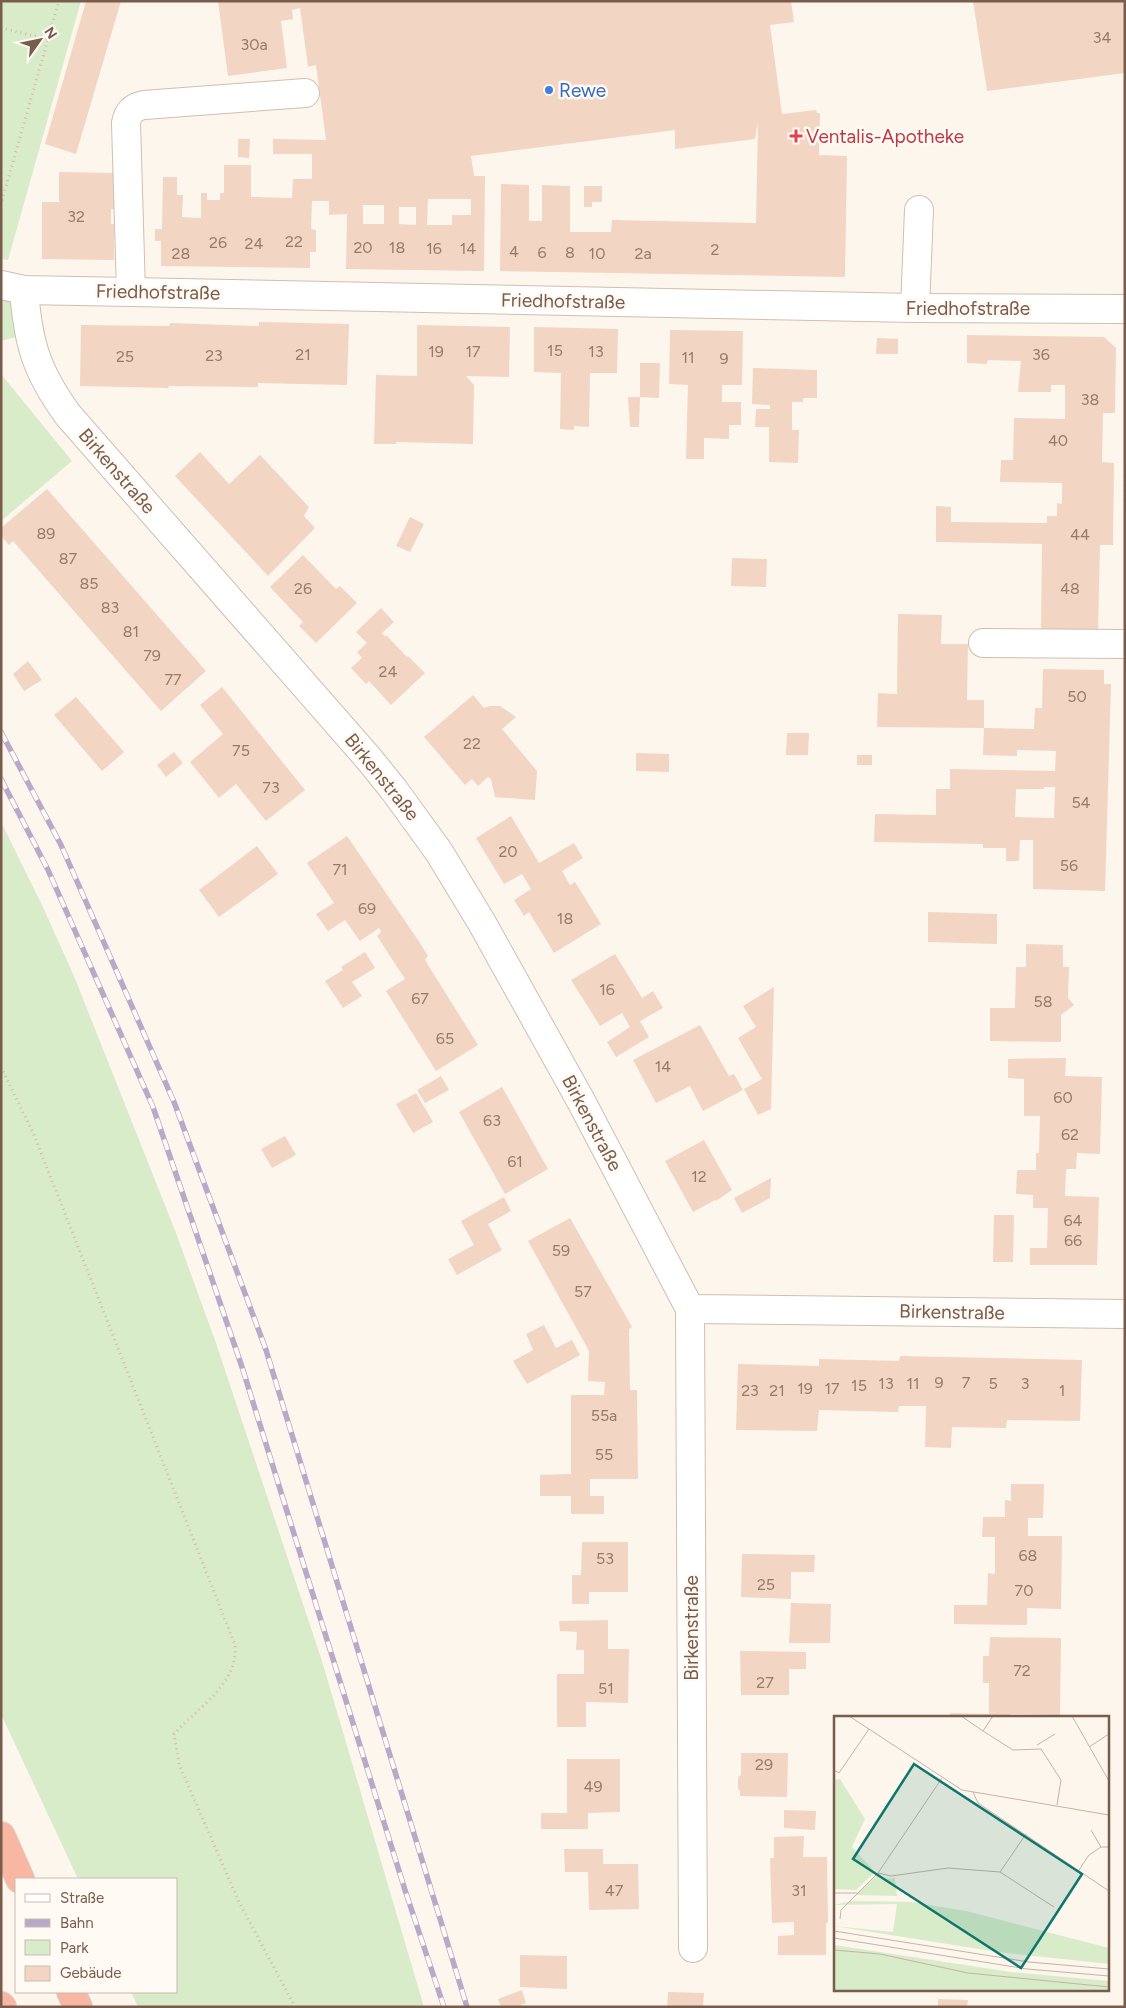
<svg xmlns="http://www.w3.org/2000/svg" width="1126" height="2008" font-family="Figtree,sans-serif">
  <rect width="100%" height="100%" fill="#fdf6ec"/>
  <g fill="#d8ecc9">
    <path d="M1 1H81L8 260 1 259Z"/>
    <path d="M1 290 11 292 16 337 1 341Z"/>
    <path d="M1 374 72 461 1 521Z"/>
    <path d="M1 822 42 905 74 976 176 1233 216 1343 322 1661 424 2007H138L131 1992H176V1879H78L1 1714Z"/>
  </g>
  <g fill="#f3d5c3" fill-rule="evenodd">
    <path d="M86 1H121L76 154 45 144Z"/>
    <path d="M218 1H791L794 22 770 25 782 114 816 110 817 113H820L819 155 847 156 845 277 500 271 501 184 529 185V221H542V185L570 186V232H611L612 220 756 223 758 121 755 139 675 149V130L471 156 474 176H485L484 271 346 269 347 214 329 215V201H312L311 229 316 230V252H310V268L161 266V241H155V229H162L163 177H177V195H183L182 217 201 218V193H207V200H220V193H224V165H251V197L292 198 293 179H312V154H273V139L326 140 316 65 308 67 300 8 292 10 293 19 281 21 287 68 228 76ZM428 199H471V215H452V225H427ZM363 205H384V224H363ZM399 207H416V225L399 224Z"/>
    <path d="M973 1H1125V73L987 91Z"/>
    <path d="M238 139H250L249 158 238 157Z"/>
    <path d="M59 172 114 173V209H111V224H114V260L42 259V202H59Z"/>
    <path d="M584 186H602V202H592V207H584Z"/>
    <path d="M259 322 349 324 347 385 258 383V387L168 386 169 388 80 386 81 325 169 326 170 323 259 326Z"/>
    <path d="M417 325 510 327 509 377 466 376 474 385 473 444 396 442V444H374L376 375 417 376Z"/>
    <path d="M534 327 618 329 617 373H590L589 427 574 426V430L560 429 561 373 534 372Z"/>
    <path d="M670 330 743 331 742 385H722V402H741V425H729V439L704 438V459H686L688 385 669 384Z"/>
    <path d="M967 335 1104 337 1116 348 1115 413H1103L1102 462 1114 463 1113 545H1100L1098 633 1041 632 1042 544 936 542V506L951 507V522L1047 523V516H1057V503L1062 504V483L1000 482 1001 460H1013L1014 418 1065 419V385H1051V392H1018L1021 361 988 360 987 364 967 363Z"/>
    <path d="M877 338 898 339V354H876Z"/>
    <path d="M640 363H660L659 398 640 397Z"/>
    <path d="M753 368 817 370V398H803V402H792V430H799L798 463 769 462V427H755L756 409H770V405L752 404Z"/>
    <path d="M628 397H640L639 427H630Z"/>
    <path d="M200 452 229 484 260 455 309 507 304 516 315 528 268 576 175 476Z"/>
    <path d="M47 489 206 671 161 711 13 541 9 545 1 536V528Z"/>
    <path d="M410 517 424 524 410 552 396 546Z"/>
    <path d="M303 555 336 589 340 586 357 603 316 643 299 626 303 622 270 587Z"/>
    <path d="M732 558 767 559 766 587 731 586Z"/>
    <path d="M381 608 394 622 382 633 385 637 386 635 407 657 408 656 425 673 391 705 369 681 366 684 351 668 362 658 357 652 367 643 356 632Z"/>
    <path d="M898 614 942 615 941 644H968L967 700H984V728L877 727 878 693 897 694Z"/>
    <path d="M28 661 42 680 24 691 13 674Z"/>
    <path d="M1043 669 1104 670V684H1111L1105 891 1033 889V840H1020L1019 861H1006V848H983V844L874 842 875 814 936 815V789H950V769L1055 771 1056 751 1017 750V756L983 755 984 728 1034 729 1035 708H1042ZM1044 787H1055L1054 818 1015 817 1016 789H1044Z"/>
    <path d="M222 687 305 790 266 821 236 784 219 798 190 762 223 734 200 705Z"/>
    <path d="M473 695 484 708 490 706H500L516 717 502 729 537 771 535 800 495 797 491 779 488 777 478 786 472 779 465 785 424 737Z"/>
    <path d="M76 697 124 752 102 771 54 715Z"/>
    <path d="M787 733H809L808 755H786Z"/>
    <path d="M174 752 183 763 166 777 157 765Z"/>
    <path d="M636 753 669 754V772L636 771Z"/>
    <rect x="857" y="755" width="15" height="10"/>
    <path d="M511 816 539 863 574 843 583 858 562 871 570 885 575 882 601 924 554 953 529 912 524 916 514 900 531 889 522 874 504 884 476 838Z"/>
    <path d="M347 836 418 940 428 956 425 959 428 965 478 1045 436 1071 386 991 405 979 377 936 381 932 379 928 360 941 345 920 328 931 316 914 334 903 307 863Z"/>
    <path d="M257 846 278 874 219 917 199 890Z"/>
    <path d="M928 912 997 914V944L928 942Z"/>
    <path d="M1026 944 1063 945V967H1069L1068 998 1074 1005 1061 1015V1042L990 1041V1008H1015L1016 967H1026Z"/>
    <path d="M365 952 375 968 352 982 362 996 343 1008 325 981 343 970 341 967Z"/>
    <path d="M615 954 642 998 653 991 663 1008 640 1021 649 1037 616 1057 607 1042 630 1027 622 1013 600 1026 571 980Z"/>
    <path d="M774 987 771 1109 758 1115 744 1089 762 1079 738 1038 756 1027 743 1006Z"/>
    <path d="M700 1025 729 1076 734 1074 743 1090 703 1111 690 1086 656 1103 633 1060Z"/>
    <path d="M1066 1058 1065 1076 1102 1077 1100 1154 1077 1153 1076 1169H1066L1065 1196 1099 1197 1097 1265H1030V1248H1047L1048 1208H1033V1195L1016 1194 1017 1170H1036V1153H1039L1040 1116H1024V1079L1008 1078V1059Z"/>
    <path d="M441 1076 449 1090 425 1103 417 1090Z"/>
    <path d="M502 1087 548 1169 505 1194 459 1112Z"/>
    <path d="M416 1093 433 1122 413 1133 396 1104Z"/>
    <path d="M285 1136 296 1155 272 1168 261 1149Z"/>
    <path d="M704 1140 732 1190 716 1201 715 1200 693 1212 665 1161Z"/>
    <path d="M771 1178 770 1198 742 1213 734 1198Z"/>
    <path d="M504 1197 511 1211 488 1224 502 1250 457 1275 448 1259 474 1245 461 1221Z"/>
    <path d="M994 1215H1014L1013 1262H993Z"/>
    <path d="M570 1218 632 1327 629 1329 630 1390H637L638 1479H590V1496H604V1514H571V1496H540V1475L571 1474V1395H604L605 1382 588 1381 589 1351 528 1241Z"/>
    <path d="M544 1325 556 1348 572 1340 580 1355 527 1384 513 1361 533 1350 526 1334Z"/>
    <path d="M900 1356 1082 1360 1080 1421 1007 1420 1006 1428 952 1427 951 1448 925 1447 926 1406H899L898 1412 819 1410 817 1431 736 1430 738 1364 819 1366V1359L899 1361Z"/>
    <path d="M1011 1484H1044L1043 1518H1028V1536H1062L1061 1609 1027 1608V1625L954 1624V1605H987L988 1573 995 1574V1537H982L983 1517H1005V1500L1011 1501Z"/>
    <path d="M582 1542H628V1592H589V1604H572V1575H581Z"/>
    <path d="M742 1554 815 1555 814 1572H791V1599L741 1597Z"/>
    <path d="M791 1603 831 1604 830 1643H789Z"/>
    <path d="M608 1620V1649H629L628 1703 586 1702V1727H557V1674H584V1650H576L577 1632 560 1631 559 1621Z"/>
    <path d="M990 1637 1061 1638 1060 1715 1010 1714V1717H950V1713L989 1714V1683H983V1656H989Z"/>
    <path d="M740 1651 806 1652V1669H789V1695H741Z"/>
    <path d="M741 1753H788L787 1797 740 1796V1791L738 1789V1777L741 1775Z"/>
    <path d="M567 1759H620V1812L588 1813V1829H541V1813H567Z"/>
    <path d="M784 1810 816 1811 815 1830 784 1828Z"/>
    <path d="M804 1836 803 1857H827L828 1923H826V1955H778V1936L794 1935V1922L772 1923 770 1858H774V1837Z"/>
    <path d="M564 1849H603V1864H638L639 1909 589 1910 588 1872H565Z"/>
    <path d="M520 1955 567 1956V1989L520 1987Z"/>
    <path d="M522 1990 526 2003 521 2005V2007H501L498 1999Z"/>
    <path d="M668 1992 704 1993 703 2007H667Z"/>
    <path d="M938 1999 968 2000 967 2007H938Z"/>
  </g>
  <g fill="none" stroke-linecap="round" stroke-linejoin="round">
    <defs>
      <g id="minor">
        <path d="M1 285 24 290 131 292 915 308 1125 309"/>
        <path d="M24 290C28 343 36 371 68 415L369 759 394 790 439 852 482 923 581 1101 690 1309 1125 1314"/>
        <path d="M131 292 126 123C128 112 133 107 144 105L305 93"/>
        <path d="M915 308 919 210"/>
        <path d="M983 643 1125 644"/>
        <path d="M690 1309 693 1948"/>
      </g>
      <g id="highway">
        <path d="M1 1836 20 1879"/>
        <path d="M71 1992 78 2007"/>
        <path d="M1 2006 2 2007"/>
      </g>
    </defs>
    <use href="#minor" stroke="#d1beb0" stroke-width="30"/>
    <use href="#highway" stroke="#dad1cd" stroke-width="30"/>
    <g stroke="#d9b8a5" stroke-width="3" stroke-dasharray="1 4" stroke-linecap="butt">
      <path d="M1 28 48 39 1 204"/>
      <path d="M48 39 59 1"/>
      <path d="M1125 465V508"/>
      <path d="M1 1067 34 1135 235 1645C239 1684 196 1709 174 1734L179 1764 239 1902 295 2007"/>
    </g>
    <use href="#minor" stroke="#fff" stroke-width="28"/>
    <use href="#highway" stroke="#f7b7a3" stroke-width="28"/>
    <defs>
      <g id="rail">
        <path d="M1 732 61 845 174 1102 266 1350 467 2007"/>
        <path d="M1 779 48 870 153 1107 242 1367 405 1890 444 2007"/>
      </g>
    </defs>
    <use href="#rail" stroke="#b9a8c9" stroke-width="5.5"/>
    <use href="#rail" stroke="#fffaf3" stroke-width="4" stroke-dasharray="11" stroke-linecap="butt"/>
  </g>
  <circle fill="#3f7fe0" stroke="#fffaf3" stroke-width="2" cx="549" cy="90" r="5"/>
  <path fill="#e0444e" stroke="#fffaf3" stroke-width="2" d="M793.5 128.5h5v5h5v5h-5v5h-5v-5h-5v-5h5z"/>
  <g text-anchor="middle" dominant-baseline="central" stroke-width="5" stroke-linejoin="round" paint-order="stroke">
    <g font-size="16" fill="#987a6a">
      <text x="1102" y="37">34</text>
      <text x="254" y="44">30a</text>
      <text x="76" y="216">32</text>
      <text x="294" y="241">22</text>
      <text x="218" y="242">26</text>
      <text x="254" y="243">24</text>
      <text x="363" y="247">20</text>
      <text x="397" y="247">18</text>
      <text x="434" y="248">16</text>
      <text x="468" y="248">14</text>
      <text x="715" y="249">2</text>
      <text x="514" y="251">4</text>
      <text x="542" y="252">6</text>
      <text x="570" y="252">8</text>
      <text x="181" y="253">28</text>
      <text x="597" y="253">10</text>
      <text x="643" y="253">2a</text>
      <text x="555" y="350">15</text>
      <text x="436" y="351">19</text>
      <text x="473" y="351">17</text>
      <text x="596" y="351">13</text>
      <text x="303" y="354">21</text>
      <text x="1041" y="354">36</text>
      <text x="214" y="355">23</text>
      <text x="125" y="356">25</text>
      <text x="688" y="357">11</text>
      <text x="724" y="358">9</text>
      <text x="1090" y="399">38</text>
      <text x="1058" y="440">40</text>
      <text x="46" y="533">89</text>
      <text x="1080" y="534">44</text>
      <text x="68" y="558">87</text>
      <text x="89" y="583">85</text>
      <text x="303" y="588">26</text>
      <text x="1070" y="588">48</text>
      <text x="110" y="607">83</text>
      <text x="131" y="631">81</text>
      <text x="152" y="655">79</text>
      <text x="388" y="671">24</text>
      <text x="173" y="679">77</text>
      <text x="1077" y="696">50</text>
      <text x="472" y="743">22</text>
      <text x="241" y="750">75</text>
      <text x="271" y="787">73</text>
      <text x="1081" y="802">54</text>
      <text x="508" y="851">20</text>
      <text x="1069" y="865">56</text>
      <text x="340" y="869">71</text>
      <text x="367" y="908">69</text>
      <text x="565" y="918">18</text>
      <text x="607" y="989">16</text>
      <text x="420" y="998">67</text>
      <text x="1043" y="1001">58</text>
      <text x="445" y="1038">65</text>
      <text x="663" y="1066">14</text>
      <text x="1063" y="1097">60</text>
      <text x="492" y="1120">63</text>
      <text x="1070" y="1134">62</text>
      <text x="515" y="1161">61</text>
      <text x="699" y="1176">12</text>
      <text x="1073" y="1220">64</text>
      <text x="1073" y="1240">66</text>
      <text x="561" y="1250">59</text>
      <text x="583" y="1291">57</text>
      <text x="939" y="1382">9</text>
      <text x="966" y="1382">7</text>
      <text x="886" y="1383">13</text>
      <text x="913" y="1383">11</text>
      <text x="993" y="1383">5</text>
      <text x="1025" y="1383">3</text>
      <text x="859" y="1385">15</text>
      <text x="805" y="1388">19</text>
      <text x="832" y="1388">17</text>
      <text x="750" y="1390">23</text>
      <text x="777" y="1390">21</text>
      <text x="1062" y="1390">1</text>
      <text x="604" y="1415">55a</text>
      <text x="604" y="1454">55</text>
      <text x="1028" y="1555">68</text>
      <text x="605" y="1558">53</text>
      <text x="766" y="1584">25</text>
      <text x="1024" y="1590">70</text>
      <text x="1022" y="1670">72</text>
      <text x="765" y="1682">27</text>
      <text x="606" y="1688">51</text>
      <text x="764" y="1764">29</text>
      <text x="593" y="1786">49</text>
      <text x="614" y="1890">47</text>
      <text x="799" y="1890">31</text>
    </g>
    <g font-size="19" fill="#366cbe" stroke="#fffaf3" text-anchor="start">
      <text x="559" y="90">Rewe</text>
    </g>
    <g font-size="19" fill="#be3a42" stroke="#fffaf3" text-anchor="start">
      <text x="806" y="136">Ventalis-Apotheke</text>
    </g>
    <g font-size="19" fill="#7a5c4d" stroke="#fffaf3">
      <text transform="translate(158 292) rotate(1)">Friedhofstraße</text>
      <text transform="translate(563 301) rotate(1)">Friedhofstraße</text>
      <text x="968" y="308">Friedhofstraße</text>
      <text transform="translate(117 471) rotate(49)">Birkenstraße</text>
      <text transform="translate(382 777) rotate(51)">Birkenstraße</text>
      <text transform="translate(592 1123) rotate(62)">Birkenstraße</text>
      <text transform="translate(952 1312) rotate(1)">Birkenstraße</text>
      <text transform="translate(691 1628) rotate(-90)">Birkenstraße</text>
    </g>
  </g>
  <g transform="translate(834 1716)">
    <rect width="275" height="275" fill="#fdf6ec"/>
    <path d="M6 63 31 103 18 131 41 156 22 174 0 173V64ZM44 158 47 163 61 162 63 180 22 179ZM17 185 78 186 132 195 275 232V248L164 236 0 210 59 216 63 188 0 189ZM0 229 177 256 275 265V275H0Z" fill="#d8ecc9"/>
    <path fill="none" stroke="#c5b3a7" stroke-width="1" d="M15 0 128 74 275 99M127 0 149 15M159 0 149 15 179 34 207 33 227 64 223 89M238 0 275 65M203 29 221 18M255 31 275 18M0 54 5 57 35 13M139 76 144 87 275 175M257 114 267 131M245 154 255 139 267 131H275M166 156 220 191M44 157 57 160 114 152 166 156 192 118M0 177H23M6 203 7 194 44 157 108 62M0 215 195 246 275 253M0 222 193 253 275 260M0 234 46 238 134 257 275 271"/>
    <path fill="#0f766e" fill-opacity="0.15" stroke="#0f766e" stroke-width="2.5" d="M80 48 248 158 187 252 19 143Z"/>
    <rect width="275" height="275" fill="none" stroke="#7a5c4d" stroke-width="2.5"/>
  </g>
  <rect width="1126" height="2008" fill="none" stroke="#7a5c4d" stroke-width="5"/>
  <rect x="15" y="1878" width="162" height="115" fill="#fffaf3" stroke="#cabbb1"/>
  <rect x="25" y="1894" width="25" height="8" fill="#ffffff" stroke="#cabbb1"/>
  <text x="60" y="1903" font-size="15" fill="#7a5c4d">Straße</text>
  <rect x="25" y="1919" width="25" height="8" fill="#b9a8c9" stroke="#cabbb1"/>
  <text x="60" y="1928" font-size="15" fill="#7a5c4d">Bahn</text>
  <rect x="25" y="1940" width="25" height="15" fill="#d8ecc9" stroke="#cabbb1"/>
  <text x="60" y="1953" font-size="15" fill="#7a5c4d">Park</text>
  <rect x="25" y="1966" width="25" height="15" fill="#f3d5c3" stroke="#cabbb1"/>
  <text x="60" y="1978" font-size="15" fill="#7a5c4d">Gebäude</text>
  <g transform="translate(40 40) rotate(57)" stroke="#fffaf3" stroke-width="4" paint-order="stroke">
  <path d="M0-4L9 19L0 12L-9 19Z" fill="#7a5c4d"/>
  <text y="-8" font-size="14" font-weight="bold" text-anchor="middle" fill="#7a5c4d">N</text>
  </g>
</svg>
